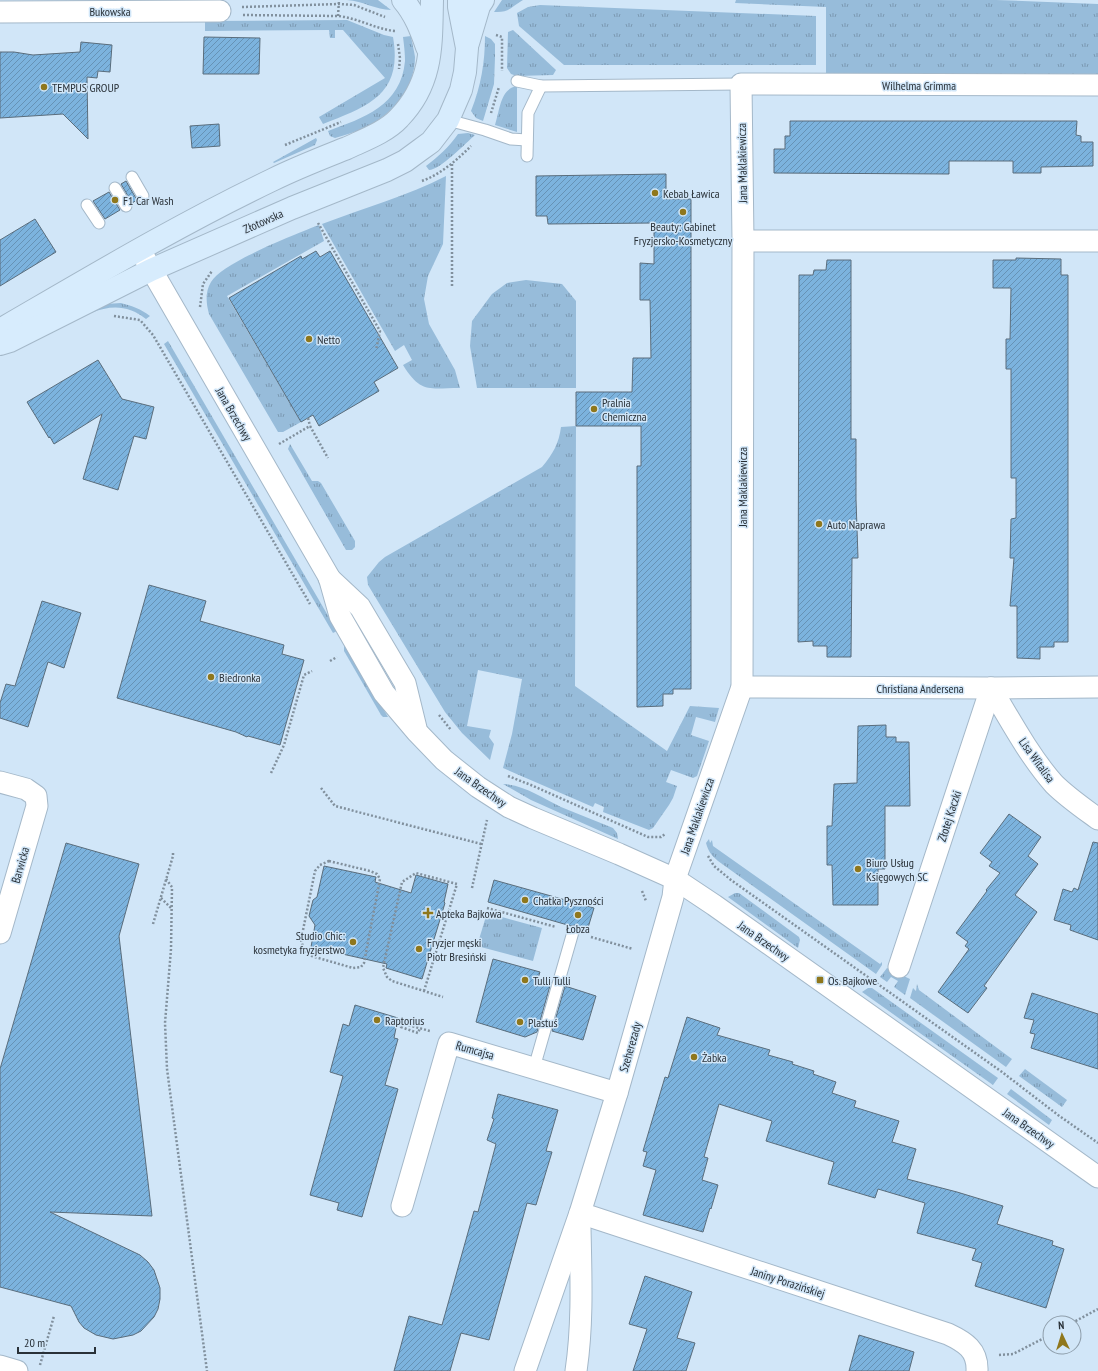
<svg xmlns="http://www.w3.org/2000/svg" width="1098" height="1371" font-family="'PT Sans Narrow',sans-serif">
  <defs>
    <pattern id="grass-tufts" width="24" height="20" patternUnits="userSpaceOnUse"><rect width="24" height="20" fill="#97bcda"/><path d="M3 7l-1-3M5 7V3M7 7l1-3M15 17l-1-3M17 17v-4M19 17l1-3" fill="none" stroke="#7b99b2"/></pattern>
    <pattern id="building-hatch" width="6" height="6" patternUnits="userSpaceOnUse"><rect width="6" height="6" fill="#7cb3de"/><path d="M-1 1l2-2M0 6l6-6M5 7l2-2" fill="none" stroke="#6692b5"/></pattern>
  </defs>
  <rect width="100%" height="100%" fill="#d1e6f8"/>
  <g fill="url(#grass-tufts)">
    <path d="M347 0H378L391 10C376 10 363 1 347 0Z"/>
    <path d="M502 0H523C511 7 509 13 494 12Z"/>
    <path d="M736 0H996L1098 4V74H826V7L735 3Z"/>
    <path d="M540 5 816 16V65H564L519 26 517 13 528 7Z"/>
    <path d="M347 20 384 35 393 37C403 94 369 106 323 124L319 117 385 78 343 30H335V38H330L329 30 205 31V21Z"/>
    <path d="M513 30 556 70 553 75 517 76 511 74 507 68 508 32Z"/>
    <path d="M411 36C412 43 414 50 415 57 415 88 393 114 366 127 356 132 345 135 335 138L330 136 328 131C363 118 401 106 405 61 405 53 404 45 403 37Z"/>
    <path d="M485 36 491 39 495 44V58L494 84 483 121 476 118 471 111C481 86 485 62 485 36Z"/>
    <path d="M517 86V132L495 125C500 110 500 89 517 86Z"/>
    <path d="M468 133 475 135C466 143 440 170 429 170L426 166C438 157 449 147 458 134Z"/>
    <path d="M316 138 317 140 315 145 274 163 273 162Z"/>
    <path d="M446 176 443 244 428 276 424 299 429 324 455 370 460 388C429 388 421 394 403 365L412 360 404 345 395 351 322 224C364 208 407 196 446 176Z"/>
    <path d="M319 225 324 241 227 296 301 422 283 432H278L209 314C206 303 205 292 211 282 223 262 296 234 319 225Z"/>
    <path d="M526 280 562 284 576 301V388H477L470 346 472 321 492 294 507 283Z"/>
    <path d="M121 303C132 306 141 309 150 316L146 319C128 305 111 305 91 313L88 310 106 304Z"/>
    <path d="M168 341 337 631 333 633 164 344Z"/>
    <path d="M576 426 575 686 667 751 690 706 719 708 715 722 696 717 691 735 709 741 697 776 693 778 671 770 666 782 677 786 673 798 669 805 653 828 649 830 603 812 604 807 595 803 593 807 503 768 512 734 522 679 478 670 467 726 491 730 489 737 494 744 490 760 462 733 445 712 368 585 367 577 379 562 385 557 542 467C553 454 559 443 561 427Z"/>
    <path d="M290 444 312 481H318L321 483 355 541V547L352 550H346L288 449Z"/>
    <path d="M345 645 388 717H383L381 715 344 651V646Z"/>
    <path d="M503 784C524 785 543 798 561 807 578 814 596 821 613 828L617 833 618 839 531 800Z"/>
    <path d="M709 839 710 843 712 840 713 846 880 964 882 962V965L876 974 718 861C712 856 708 851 706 843Z"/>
    <path d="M735 893H739L799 937 800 940 798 948 728 897Z"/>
    <path d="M487 913 542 928 533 961 477 946Z"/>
    <path d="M887 968 910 979 905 995 894 987 898 981 891 977 887 982 880 977Z"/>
    <path d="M917 984 919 990 1012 1059 1006 1067 910 998 913 988 916 991Z"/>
    <path d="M868 988H872L998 1078 993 1085 862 992Z"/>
    <path d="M1025 1069 1067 1100 1062 1107 1019 1076Z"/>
    <path d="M1011 1089 1052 1120 1049 1125 1007 1094Z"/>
  </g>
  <g fill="url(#building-hatch)" stroke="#5a6d7c">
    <path d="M204 37 260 38 259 74H203Z"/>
    <path d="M81 42 112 45 110 72 98 71 97 78 87 77 88 139 63 114 0 118V52H14L33 55 80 52Z"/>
    <path d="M790 121H1077L1076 135 1081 136V142H1093V166L1041 167V173H1013V161H949V174L774 173V149H785V136H790Z"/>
    <path d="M219 124 220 146 192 148 190 126Z"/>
    <path d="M666 174V199H691V689H673V694H663V706L637 707V466H641V426H576V392H632L633 358H651L650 300H640V263L654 264V223L548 224 547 216H536V176Z"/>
    <path d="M126 181 137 200 132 203 121 184Z"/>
    <path d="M109 192 120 210 105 219 93 201Z"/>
    <path d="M35 219 56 252 0 286V240Z"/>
    <path d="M316 251 320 257 330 251 398 368 374 382 379 391 319 426 313 415 301 422 229 298 301 256 302 259Z"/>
    <path d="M1016 258 1061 259V275H1068V642H1054V647H1040V659L1017 658V606H1010L1014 558H1010L1011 519 1016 518V478H1011V369H1006V339H1010L1011 288H993V260H1016Z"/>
    <path d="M827 260H851V439H856V499L858 558H852L851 657H827V646H813V641L798 642 799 275H813L814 270H826Z"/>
    <path d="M98 360 122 399 154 407 146 439 134 436 118 490 83 479 102 414 54 444 50 437 49 438 27 402Z"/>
    <path d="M149 585 206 601 200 621 284 645 282 654 304 660 280 745 248 736 247 737 236 732 117 698Z"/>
    <path d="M42 601 81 613 64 668 48 662 28 727 0 718V703L6 684 15 686Z"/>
    <path d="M886 725V737H896V742H909L910 806H885V869H878V905H833L832 865H827V826H832L834 784 857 783 858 726Z"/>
    <path d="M1009 814 1041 837 1028 856 1038 864 1015 895 1037 912 984 986 987 988 968 1013 938 992 969 949 965 946 968 942 956 933 987 891 986 890 1000 873 989 866 992 862 980 853Z"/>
    <path d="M1093 842 1098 843V940L1070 930 1071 925 1054 920 1063 889 1072 892 1074 888 1078 890Z"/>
    <path d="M66 843 139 864 119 936 152 1216 50 1212 140 1255 148 1262 154 1270 160 1288V1299L158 1309 154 1317 141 1331 133 1335 113 1339 96 1335 84 1328 79 1322 71 1306 0 1287V1069Z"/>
    <path d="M324 866 376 877 375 882 411 893 416 875 448 884 444 902 445 903 422 979 386 968 387 964 311 947 315 925 309 916 313 900 317 897Z"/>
    <path d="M494 880 594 908 587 931 575 925 571 926 488 902Z"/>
    <path d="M493 959 540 972 538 978 551 982 537 1032 525 1037 476 1022Z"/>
    <path d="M565 986 596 996 583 1040 552 1031Z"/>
    <path d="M1032 993 1098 1014V1069L1031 1048 1035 1034 1030 1033 1034 1020 1024 1018Z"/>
    <path d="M355 1005 398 1018 394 1038 398 1039 385 1085 398 1089 362 1217 337 1210 339 1203 310 1195 343 1076 330 1072 343 1024 349 1026Z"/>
    <path d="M687 1017 720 1028 717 1035 770 1050 768 1055 793 1062 792 1064 814 1071 813 1074 836 1082 832 1093 856 1101 854 1107 899 1121 892 1142 916 1149 907 1179 957 1192 1003 1206 997 1224 1053 1241 1052 1245 1064 1249 1046 1308 975 1286 982 1263 972 1260 976 1249 917 1233 925 1203 878 1189 875 1198 828 1184 834 1162 766 1141 772 1121 719 1104 704 1157 708 1158 702 1180 718 1185 711 1209 710 1208 703 1232 643 1215 656 1170 643 1166 647 1152 643 1151 665 1077 668 1078Z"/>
    <path d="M498 1094 558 1110 546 1151 552 1152 536 1205 527 1203 489 1340 461 1333 450 1371H394L409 1316 442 1325 474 1211 478 1212 496 1144 487 1140 494 1119 492 1118Z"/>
    <path d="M645 1276 692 1292 677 1338 695 1343 686 1371H633L647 1329 629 1324Z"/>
    <path d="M859 1335 914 1352 909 1371H849Z"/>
  </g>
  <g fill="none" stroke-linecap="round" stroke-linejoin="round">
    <defs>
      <g id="lane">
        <path d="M517 81 541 86 741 84"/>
        <path d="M448 120 485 130 511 139 527 140"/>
        <path d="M527 156 528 113 541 86"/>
        <path d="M132 177 143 196"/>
        <path d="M115 188 126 206"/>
        <path d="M87 205 99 223"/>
        <path d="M534 1068 573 932"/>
      </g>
      <g id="street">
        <path d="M0 12 220 11"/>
        <path d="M743 241H1098"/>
        <path d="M140 250 329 577 340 616 384 693 417 732 444 760 478 787 509 807 533 818 619 854 675 879 714 905 1098 1177"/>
        <path d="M329 578 360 607 405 683 416 728"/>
        <path d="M742 687 991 688 1098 687"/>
        <path d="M991 688C1010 720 1030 757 1054 784 1067 797 1083 808 1098 819"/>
        <path d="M0 782 26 789 36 796 37 806 0 933"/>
        <path d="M899 967 991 688"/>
        <path d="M402 1206 449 1043 617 1093"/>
        <path d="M580 1213 948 1334C965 1342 978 1350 977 1371"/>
        <path d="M0 1366 17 1371"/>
        <path d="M525 1371 580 1213 617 1093 673 897 675 879 742 687 743 241 741 84 1098 85"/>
        <path d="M576 1371C583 1324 581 1276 580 1228"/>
      </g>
      <g id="secondary">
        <path d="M403 0C415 14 421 30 427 47"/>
        <path d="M468 43 479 6 483 0"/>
        <path d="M0 332 5 327C93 276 180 224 272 180 296 168 322 158 347 148 364 140 386 132 399 118 433 83 431 45 432 0"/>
        <path d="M0 344 10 341 151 270 292 208 387 170 405 161 420 150 431 142 448 120 461 90 465 72 467 48 459 7V0"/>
      </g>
    </defs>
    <use href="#lane" stroke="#a4b8c9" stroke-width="13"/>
    <use href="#street" stroke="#a4b8c9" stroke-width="23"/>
    <use href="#secondary" stroke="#a4b8c9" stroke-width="24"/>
    <g stroke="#81909d" stroke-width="2.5" stroke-dasharray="2 2" stroke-linecap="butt">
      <path d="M242 7 339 4 354 5 385 17"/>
      <path d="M243 15 338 16C358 18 375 29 395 31"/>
      <path d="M338 16 339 0"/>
      <path d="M496 35 502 37V71"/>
      <path d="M398 44 400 58 399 69"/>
      <path d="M491 113 499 87"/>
      <path d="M285 145 341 122"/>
      <path d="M452 164V288"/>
      <path d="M422 181C441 174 457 160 471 146"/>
      <path d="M318 223 380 331 376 350"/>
      <path d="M200 307 203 284 212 271"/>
      <path d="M114 316 140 320 153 335 310 604"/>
      <path d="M308 418 310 426"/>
      <path d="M279 444 310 426 328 458"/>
      <path d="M330 661 337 657"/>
      <path d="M439 715 451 730"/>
      <path d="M271 773 284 745 304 675 312 671"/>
      <path d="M508 776 531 785 648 837H661L665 834"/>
      <path d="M321 788 335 806 481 844"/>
      <path d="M708 856 714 866 731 880 1002 1072 1058 1115 1098 1143"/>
      <path d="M329 861 370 871 377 874 380 879 364 963 361 967 353 968 308 955 303 947 301 940 315 871 320 865Z"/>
      <path d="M166 879 172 887 171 949 165 1023 167 1069 207 1371"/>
      <path d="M472 888 487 820"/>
      <path d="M642 891 646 901"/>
      <path d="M161 898 171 908"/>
      <path d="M487 908 556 927"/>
      <path d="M153 924 173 856V851"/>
      <path d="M591 937 633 949"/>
      <path d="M424 991 457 884 416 873 402 882 383 968 387 977 392 981 443 997"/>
      <path d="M397 1022 430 1031"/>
      <path d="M402 1023 401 1027 418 1033 420 1028"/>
      <path d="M1072 1323 1098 1309"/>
      <path d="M999 1355 1013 1354 1050 1335"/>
      <path d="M40 1365 54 1316"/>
    </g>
    <use href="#lane" stroke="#fff" stroke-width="11"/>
    <use href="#street" stroke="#fff" stroke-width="21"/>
    <use href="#secondary" stroke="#d7ecfd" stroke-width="22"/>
  </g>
  <g fill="#8f771c" stroke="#d1e6f8" stroke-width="1.5">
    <circle cx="44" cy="87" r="4"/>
    <circle cx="655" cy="193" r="4"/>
    <circle cx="115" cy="200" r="4"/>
    <circle cx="683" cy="212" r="4"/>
    <circle cx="309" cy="339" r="4"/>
    <circle cx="594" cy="409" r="4"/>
    <circle cx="819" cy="524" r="4"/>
    <circle cx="211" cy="677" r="4"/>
    <circle cx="858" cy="869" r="4"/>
    <circle cx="525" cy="900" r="4"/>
    <path d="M426 907h4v4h4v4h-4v4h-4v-4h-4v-4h4z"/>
    <circle cx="578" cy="915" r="4"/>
    <circle cx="353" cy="942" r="4"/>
    <circle cx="419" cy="949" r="4"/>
    <circle cx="525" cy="980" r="4"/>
    <rect x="816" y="976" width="8" height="8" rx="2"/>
    <circle cx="377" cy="1020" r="4"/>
    <circle cx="520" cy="1022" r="4"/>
    <circle cx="694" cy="1057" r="4"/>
  </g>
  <g text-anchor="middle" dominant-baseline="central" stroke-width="3" stroke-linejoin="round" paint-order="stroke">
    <g font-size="12" fill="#293138" stroke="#d1e6f8">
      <text x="110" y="11">Bukowska</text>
      <text x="919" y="85">Wilhelma Grimma</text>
      <text transform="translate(742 163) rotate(-91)">Jana Maklakiewicza</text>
      <text transform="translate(263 221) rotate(-24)">Złotowska</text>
      <text transform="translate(234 414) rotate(60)">Jana Brzechwy</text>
      <text transform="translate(742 487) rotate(-90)">Jana Maklakiewicza</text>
      <text x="920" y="688">Christiana Andersena</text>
      <text transform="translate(1037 760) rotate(54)">Lisa Witalisa</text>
      <text transform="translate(481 787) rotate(35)">Jana Brzechwy</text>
      <text transform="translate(697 816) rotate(-71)">Jana Maklakiewicza</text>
      <text transform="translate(949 816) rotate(-72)">Złotej Kaczki</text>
      <text transform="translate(20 865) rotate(-74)">Barwicka</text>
      <text transform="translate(764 941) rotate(35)">Jana Brzechwy</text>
      <text transform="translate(630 1047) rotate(-74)">Szeherezady</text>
      <text transform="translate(475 1050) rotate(16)">Rumcajsa</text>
      <text transform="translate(1029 1128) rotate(35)">Jana Brzechwy</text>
      <text transform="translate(788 1282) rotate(18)">Janiny Porazińskiej</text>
    </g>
    <g font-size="12" fill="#293138" stroke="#d1e6f8" text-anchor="start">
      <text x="52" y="87">TEMPUS GROUP</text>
      <text x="663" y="193">Kebab Ławica</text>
      <text x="123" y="200">F1 Car Wash</text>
      <text x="683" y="226" text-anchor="middle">Beauty: Gabinet<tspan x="683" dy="14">Fryzjersko-Kosmetyczny</tspan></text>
      <text x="317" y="339">Netto</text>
      <text x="602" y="402">Pralnia<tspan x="602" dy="14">Chemiczna</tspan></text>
      <text x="827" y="524">Auto Naprawa</text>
      <text x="219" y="677">Biedronka</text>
      <text x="866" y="862">Biuro Usług<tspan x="866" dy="14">Księgowych SC</tspan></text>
      <text x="533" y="900">Chatka Pyszności</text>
      <text x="436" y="913">Apteka Bajkowa</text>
      <text x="578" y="928" text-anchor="middle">Łobza</text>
      <text x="345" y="935" text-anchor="end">Studio Chic:<tspan x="345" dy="14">kosmetyka fryzjerstwo</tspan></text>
      <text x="427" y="942">Fryzjer męski<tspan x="427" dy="14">Piotr Bresiński</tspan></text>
      <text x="533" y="980">Tulli Tulli</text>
      <text x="828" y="980">Os. Bajkowe</text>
      <text x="385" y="1020">Raptorius</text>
      <text x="528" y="1022">Plastuś</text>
      <text x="702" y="1057">Żabka</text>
    </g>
  </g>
  <g transform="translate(1062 1335) rotate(356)"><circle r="19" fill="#d1e6f8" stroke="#8e9eab"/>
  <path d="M0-3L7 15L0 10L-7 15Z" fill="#8f771c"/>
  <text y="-6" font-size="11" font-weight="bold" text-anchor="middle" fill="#293138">N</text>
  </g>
  <path d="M18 1347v6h77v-6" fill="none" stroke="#293138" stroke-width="2"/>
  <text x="24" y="1347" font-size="12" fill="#293138" stroke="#d1e6f8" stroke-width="3" paint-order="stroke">20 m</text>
</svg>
